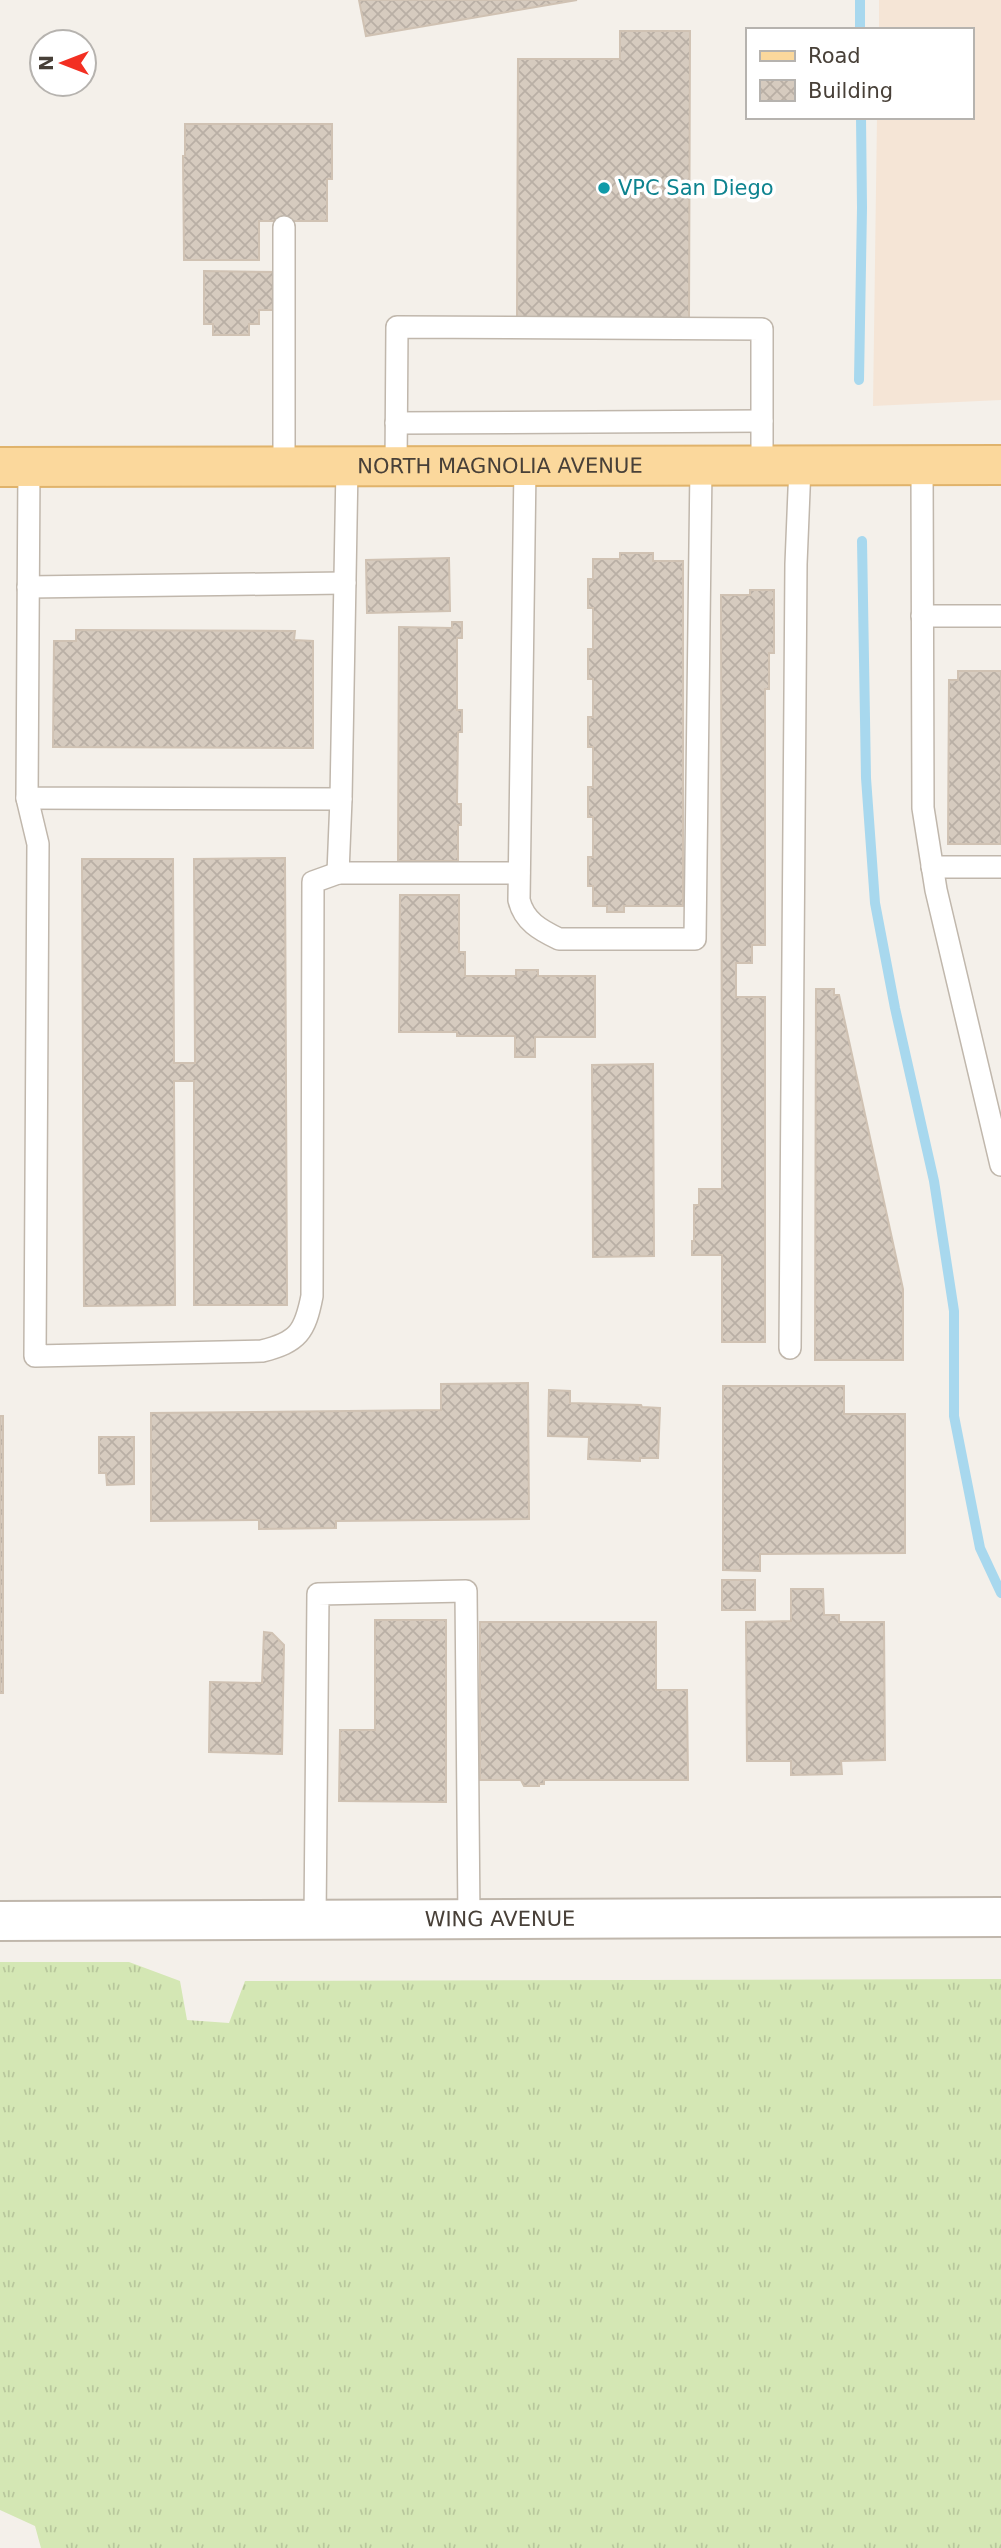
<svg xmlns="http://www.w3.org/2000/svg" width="1001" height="2548" font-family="'DejaVu Sans',sans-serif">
  <defs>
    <pattern id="grass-tufts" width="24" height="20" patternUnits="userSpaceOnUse" patternTransform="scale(1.75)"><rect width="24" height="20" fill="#d4e7b4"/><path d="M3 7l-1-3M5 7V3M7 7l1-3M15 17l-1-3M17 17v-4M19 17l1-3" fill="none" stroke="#b8c79c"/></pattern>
    <pattern id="building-cross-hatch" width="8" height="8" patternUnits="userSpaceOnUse" patternTransform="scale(1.75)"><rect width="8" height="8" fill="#d6cbbf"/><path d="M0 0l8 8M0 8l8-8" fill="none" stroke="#b9afa5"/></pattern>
  </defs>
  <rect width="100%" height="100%" fill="#f4f0ea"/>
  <path fill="#f5e5d6" d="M879 0H1001V400L873 406 877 117H971V30H879Z"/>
  <path fill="url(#grass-tufts)" d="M0 1962H129L180 1981 187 2020 229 2023 245 1981 1001 1979V2548H41L35 2526 0 2510Z"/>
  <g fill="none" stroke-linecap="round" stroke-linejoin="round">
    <g stroke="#a8d8ee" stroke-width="10">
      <path d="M860 0V30"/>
      <path d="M859 380 862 208 861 117"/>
      <path d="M862 541 866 778 875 903 895 1008 934 1181 954 1311V1416L980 1548 1001 1593"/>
    </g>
  </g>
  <g fill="url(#building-cross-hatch)" stroke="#d0c2b3" stroke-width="2">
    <path d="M359 0H577L366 36Z"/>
    <path d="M620 31H690L689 318 517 317 518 59H620Z"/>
    <path d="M185 124H332V179H327V221H259V260H184L183 156H185Z"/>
    <path d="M204 271 281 272V310H259V324H249V335H213V324H204Z"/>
    <path d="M620 553H653V561H683V906H624V912H607V906H593V886H588V857H593V817H588V787H593V747H588V717H593V679H588V649H593V608H588V579H593V559H620Z"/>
    <path d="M449 558 450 611 367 613 366 560Z"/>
    <path d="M750 590H774V653H769V689H765V945H752V963H736V997H765V1342H722V1255H692V1241H694V1205H699V1189H722L721 595H750Z"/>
    <path d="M452 622H462V638H457V710H462V732H458L457 804H461V825H458V861H398L399 627 452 628Z"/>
    <path d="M76 630 295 631 294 640 313 641V748L53 747 54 641H76Z"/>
    <path d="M958 671H1001V844H948L949 680H958Z"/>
    <path d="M285 858 287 1305H194V1081H174L175 1305 84 1306 82 859H173L174 1063H195L194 859Z"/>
    <path d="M400 895H459V952H465V976H516V970H538V976H595V1037H535V1057H515V1036H457V1032H399Z"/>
    <path d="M816 989H834V995H839L903 1289V1360H815Z"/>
    <path d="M653 1064 654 1256 593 1257 592 1065Z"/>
    <path d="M528 1383 529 1519 336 1521V1528L259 1529V1520L151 1521V1413L441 1410V1384Z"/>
    <path d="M723 1386H844V1414H905V1553L760 1554V1571L723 1570Z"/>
    <path d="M549 1390 570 1391V1403L641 1405 642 1407 660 1408 658 1458H640V1461L588 1459 589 1437 548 1436Z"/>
    <rect x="0" y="1416" width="3" height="277"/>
    <path d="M99 1437H134V1484L107 1485 106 1473H99Z"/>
    <rect x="722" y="1580" width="33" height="30"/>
    <path d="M791 1589H823L824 1615H839V1622H884L885 1760 841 1761 842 1774 791 1775V1761H747L746 1622 791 1621Z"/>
    <path d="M375 1620H446V1802L339 1801 340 1730H375Z"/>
    <path d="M480 1622H656V1690H687L688 1780H544V1784H539V1786H524L521 1780H480Z"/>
    <path d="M264 1632 272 1633 284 1645 282 1754 209 1752 210 1682 262 1683Z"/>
  </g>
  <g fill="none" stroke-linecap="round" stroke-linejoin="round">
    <defs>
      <g id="lane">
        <path d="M284 227V467"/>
        <path d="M396 423 762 421"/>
        <path d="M922 465 923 808 936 890 1001 1165"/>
        <path d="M29 467 27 798 341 799 347 467"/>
        <path d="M396 467 397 327 762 329V466"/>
        <path d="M525 467 519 900C524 921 540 930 559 939H695L701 467"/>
        <path d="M28 587 345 583"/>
        <path d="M922 616H1001"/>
        <path d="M27 798 38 844 35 1356 262 1351C298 1342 305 1332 312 1296L313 882 338 873"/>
        <path d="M341 799 338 873H519"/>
        <path d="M932 867H1001"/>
        <path d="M790 1348 796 564 800 466"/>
        <path d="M315 1920 318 1594 466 1591 469 1919"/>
      </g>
      <g id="street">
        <path id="s1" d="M0 1921 1001 1917"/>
      </g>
      <g id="primary">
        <path id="s2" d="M0 467 1001 465"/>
      </g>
    </defs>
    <use href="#lane" stroke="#c0b7ac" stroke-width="24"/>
    <use href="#street" stroke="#c0b7ac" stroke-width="42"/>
    <use href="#primary" stroke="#e0b36b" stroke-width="42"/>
    <use href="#lane" stroke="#fff" stroke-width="21"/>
    <use href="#street" stroke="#fff" stroke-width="38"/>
    <use href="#primary" stroke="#fbd89c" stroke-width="38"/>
  </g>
  <circle fill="#0f9aa8" stroke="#fff" stroke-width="2.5" cx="604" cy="188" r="7"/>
  <g text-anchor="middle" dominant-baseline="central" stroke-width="7" stroke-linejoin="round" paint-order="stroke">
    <g font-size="21" fill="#0d838f" stroke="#fff" text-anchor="start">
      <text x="618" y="188">VPC San Diego</text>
    </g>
    <g font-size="21" fill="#484038" stroke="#fff">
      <text stroke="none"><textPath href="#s2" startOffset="500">NORTH MAGNOLIA AVENUE</textPath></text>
      <text stroke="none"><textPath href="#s1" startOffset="500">WING AVENUE</textPath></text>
    </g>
  </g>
  <rect x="746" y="28" width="228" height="91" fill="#ffffff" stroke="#b6b3af" stroke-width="2"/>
  <rect x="760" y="51" width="35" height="10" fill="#fbd89c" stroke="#b6b3af" stroke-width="2"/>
  <text x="808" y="63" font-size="21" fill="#484038">Road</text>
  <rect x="760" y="80" width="35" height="21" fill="url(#building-cross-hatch)" stroke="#b6b3af" stroke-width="2"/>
  <text x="808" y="98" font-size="21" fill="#484038">Building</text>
  <g transform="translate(63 63) rotate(270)"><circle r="33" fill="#ffffff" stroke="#b6b3af" stroke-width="2"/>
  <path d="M0-5L12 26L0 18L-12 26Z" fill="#f32f22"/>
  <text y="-10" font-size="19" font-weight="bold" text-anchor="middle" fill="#484038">N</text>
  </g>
</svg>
